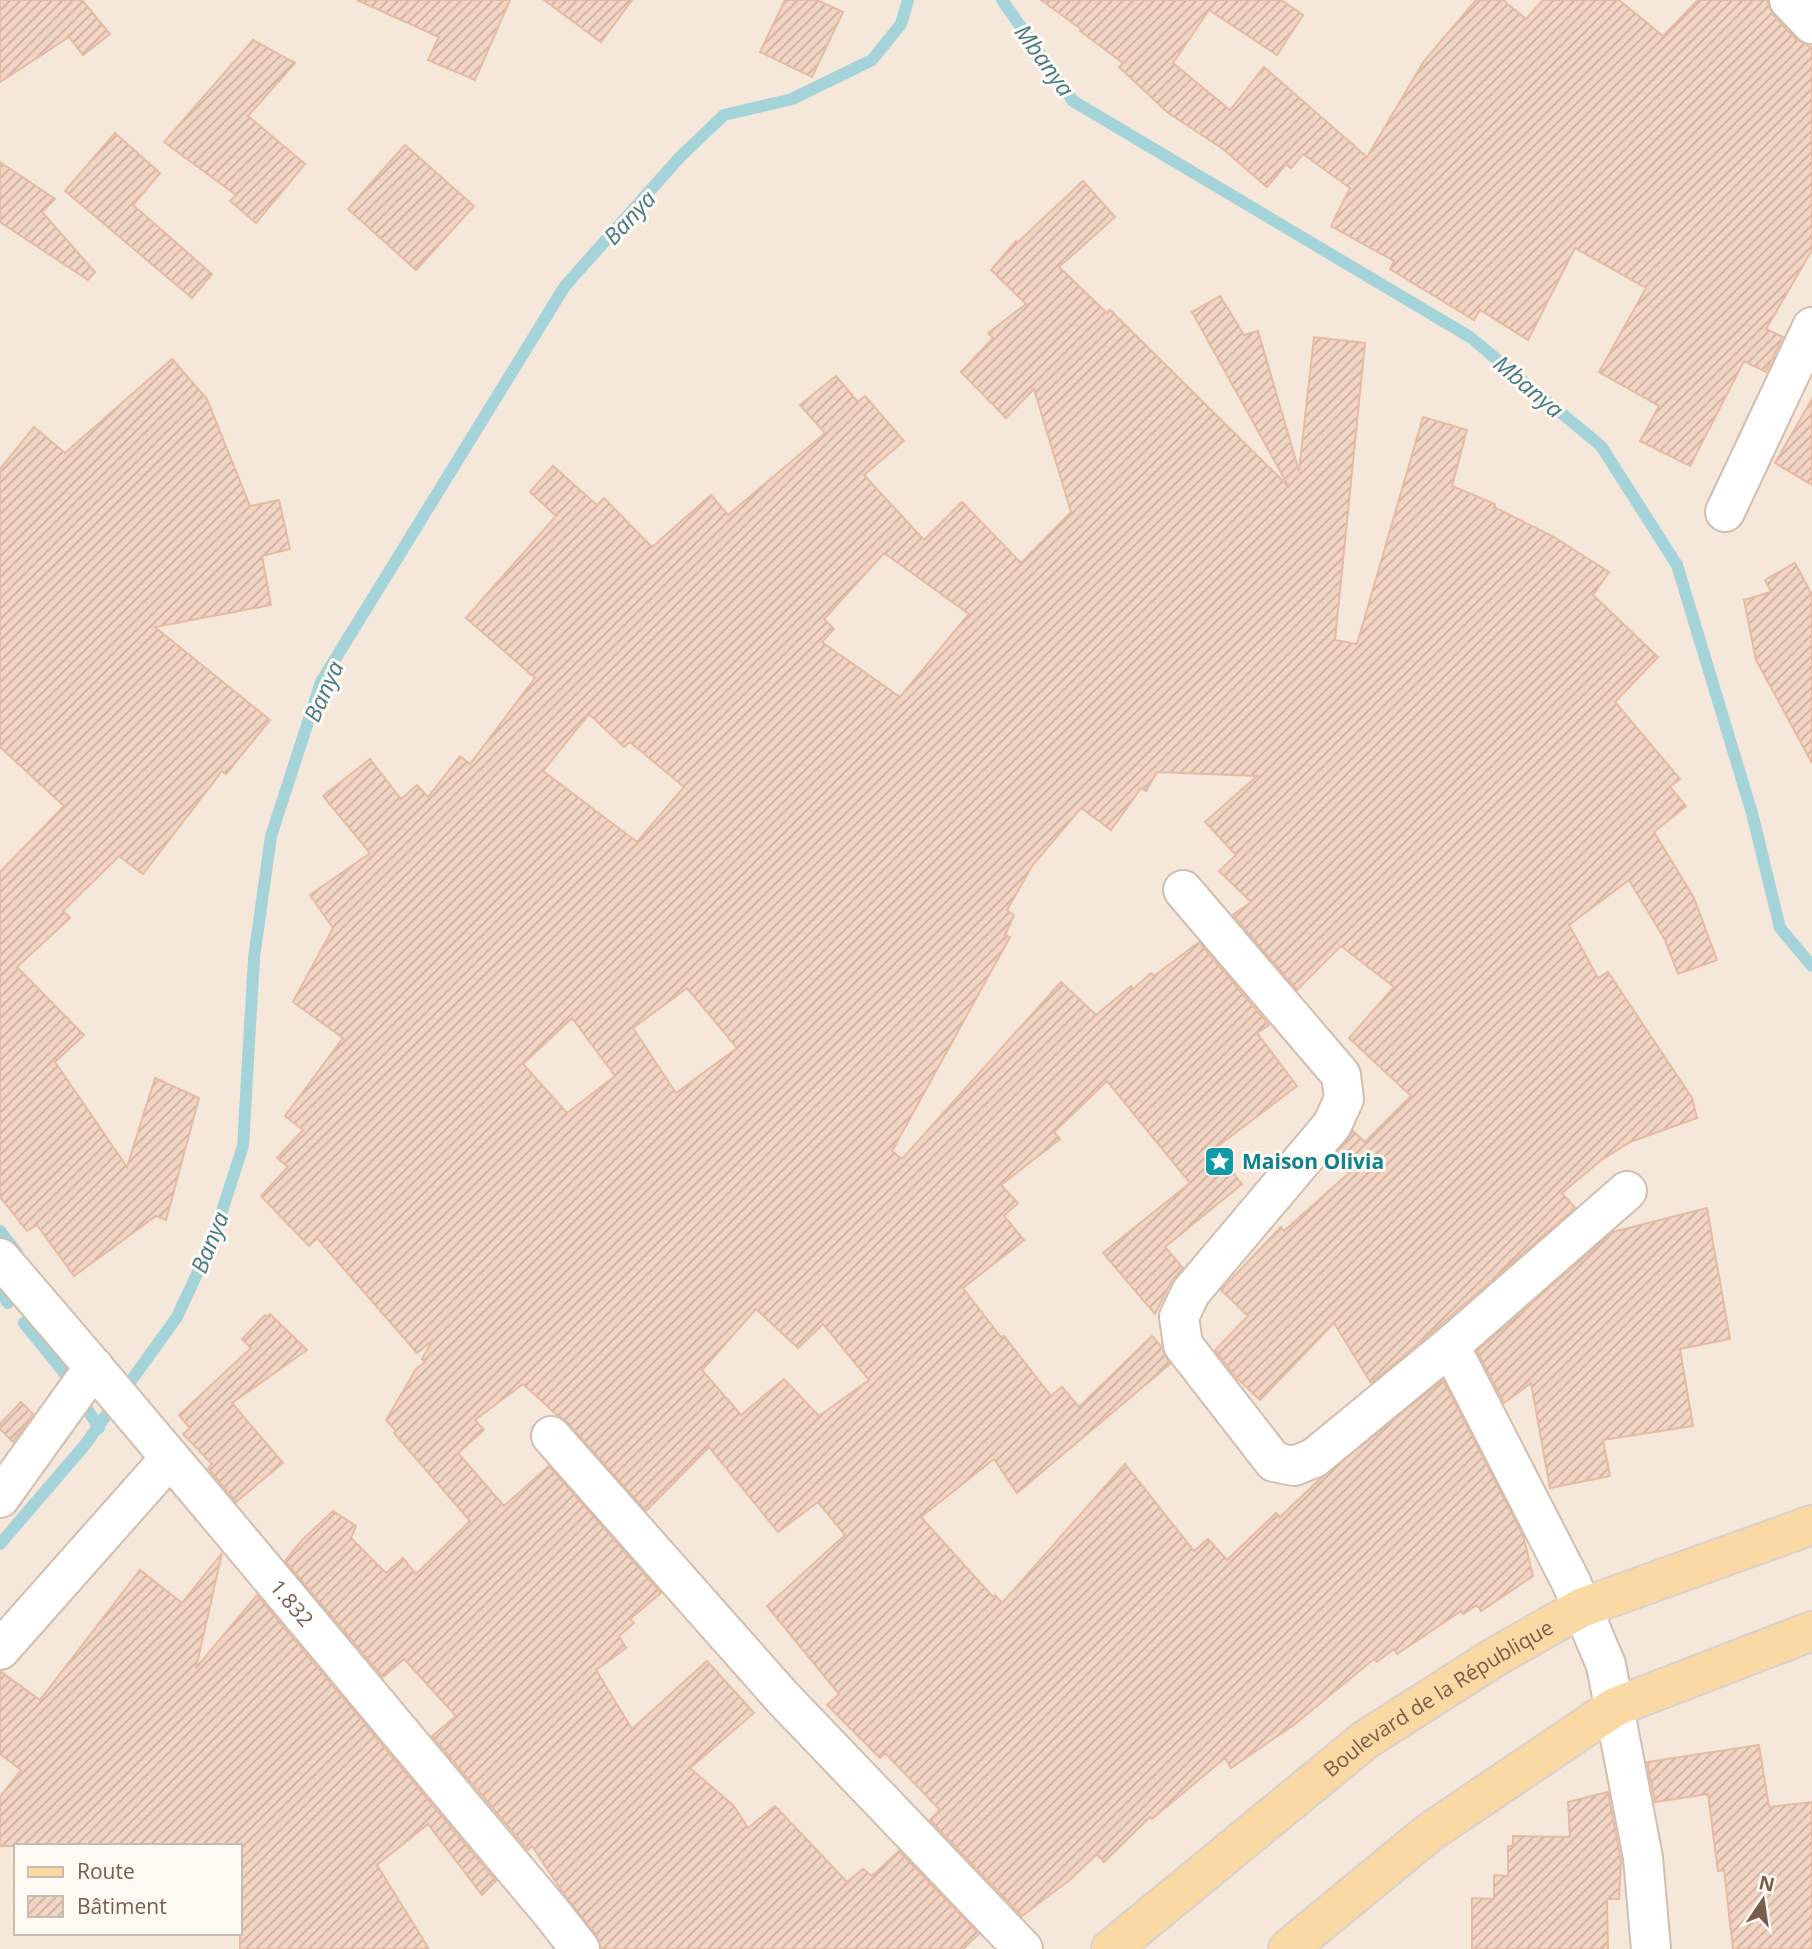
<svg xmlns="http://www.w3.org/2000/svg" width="1812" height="1949" font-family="'Open Sans',sans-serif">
  <defs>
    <pattern id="building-hatch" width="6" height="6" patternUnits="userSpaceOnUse" patternTransform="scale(1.75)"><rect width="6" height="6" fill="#f3d5c3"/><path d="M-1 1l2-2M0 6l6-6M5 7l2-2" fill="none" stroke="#cab0a1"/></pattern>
  </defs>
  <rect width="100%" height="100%" fill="#fdf6ec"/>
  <path fill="#f5e8da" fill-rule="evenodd" d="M0 0H1812V1949H0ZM16 1846H240V1933H16Z"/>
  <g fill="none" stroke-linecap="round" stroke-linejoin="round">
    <g stroke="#a5d3da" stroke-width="12">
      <path d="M1002 0 1073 101 1470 337 1601 446 1677 565 1752 813 1780 928 1812 966"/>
      <path d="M0 1231 17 1253"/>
      <path d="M0 1292 8 1303"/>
      <path d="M24 1323 66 1375 99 1428"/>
      <path d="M0 1544 84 1446 177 1317 213 1239 243 1146 254 958 271 836 321 682 565 286 680 157 724 115 792 99 872 60 901 24 908 0"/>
    </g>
  </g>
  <g fill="url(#building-hatch)" stroke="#e6bba3" stroke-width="2" fill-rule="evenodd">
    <path d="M0 0H82L110 34 83 55 69 37 0 82Z"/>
    <path d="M357 0H510L475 80 428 60 439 37Z"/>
    <path d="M544 0H632L601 42Z"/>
    <path d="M785 0H817L843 12 812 77 760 52Z"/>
    <path d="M1041 0H1281L1303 15 1277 55 1209 10 1173 63 1230 110 1264 67 1367 157 1424 61 1476 0H1503L1526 19 1543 0H1619L1663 36 1698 0H1767L1773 15 1796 39 1812 48V250L1766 329 1783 337 1766 372 1744 361 1690 466 1640 441 1659 406 1599 372 1646 288 1575 248 1528 340 1480 310 1474 320 1390 269 1394 261 1331 226 1350 188 1303 154 1291 168 1286 164 1267 187 1223 149 1167 112 1119 67 1123 63 1080 31 1081 29Z"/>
    <path d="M253 40 295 63 248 116 305 164 256 223 230 201 236 195 164 142Z"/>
    <path d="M115 133 160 173 133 205 212 274 192 298 65 191Z"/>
    <path d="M405 145 474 206 416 270 348 209Z"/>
    <path d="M0 162 55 199 42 212 95 272 88 280 0 222Z"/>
    <path d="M1083 181 1115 217 1059 267 1107 313 1110 310 1289 487 1192 312 1220 296 1244 335 1258 331 1299 471 1314 337 1365 343 1335 640 1357 644 1423 417 1467 430 1452 486 1495 504 1494 507 1554 537 1609 572 1593 595 1658 657 1615 702 1680 779 1670 787 1686 806 1654 832 1694 898 1717 960 1678 974 1665 940 1629 880 1569 925 1598 978 1608 972 1692 1098 1697 1118 1630 1142 1600 1161 1562 1193 1575 1208 1436 1329 1371 1383 1334 1323 1260 1400 1235 1376 1215 1350 1248 1316 1221 1290 1281 1227 1284 1231 1349 1173 1334 1157 1353 1131 1365 1142 1411 1096 1349 1038 1394 987 1341 946 1297 990 1233 915 1251 902 1219 871 1236 855 1205 822 1257 776 1157 772 1146 791 1141 788 1111 830 1081 808 1032 866 1007 910 1014 915 1005 935 1010 937 892 1151 902 1159 1061 982 1096 1015 1131 986 1133 989 1151 973 1154 976 1199 942 1269 1025 1257 1033 1297 1086 1214 1149 1242 1184 1165 1247 1183 1268 1171 1282 1155 1314 1103 1253 1190 1183 1107 1081 1054 1132 1060 1139 1001 1185 1018 1203 1004 1216 1024 1240 963 1288 1001 1337 1004 1336 1051 1396 1062 1387 1079 1407 1152 1336 1161 1346 1170 1364 1017 1493 994 1459 921 1517 993 1597 995 1595 1002 1603 1125 1464 1194 1551 1208 1539 1227 1560 1276 1513 1280 1517 1320 1479 1443 1380 1523 1535 1533 1576 1481 1611 1477 1605 1463 1614 1461 1611 1397 1654 1394 1649 1377 1662 1374 1659 1295 1724 1231 1768 1225 1758 1152 1819 1150 1817 1104 1862 1097 1854 1071 1879 1022 1916 930 1820 940 1810 885 1753 880 1758 827 1705 839 1694 767 1606 845 1535 818 1502 778 1532 709 1447 646 1511 567 1422 557 1415 523 1384 475 1420 484 1430 458 1453 504 1506 549 1466 661 1593 630 1619 634 1623 619 1636 626 1648 596 1670 632 1729 707 1661 754 1713 690 1768 734 1806 748 1828 775 1806 847 1882 863 1869 872 1876 899 1851 979 1934 963 1949H601L597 1936 563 1893 532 1846 528 1850 432 1736 456 1716 404 1659 383 1677 285 1561 302 1540 333 1511 356 1526 351 1538 386 1573 403 1558 416 1574 470 1521 394 1433 396 1431 386 1420 416 1369 425 1362 422 1359 433 1340 417 1353 317 1238 309 1246 261 1196 288 1167 277 1158 303 1130 285 1116 343 1038 293 1002 333 928 310 895 370 853 323 796 370 759 401 799 417 785 428 797 460 756 470 764 535 678 466 618 556 516 530 492 553 466 597 505 604 498 652 547 711 495 728 515 825 433 800 405 836 376 858 402 865 396 904 441 864 475 924 540 962 502 1021 563 1071 512 1034 389 1006 418 961 372 993 338 988 333 1026 304 991 270 1016 241 1017 243ZM884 553 969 614 900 697 822 642 834 629 824 619ZM589 714 624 747 630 742 684 787 637 842 543 771ZM687 988 737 1048 676 1093 633 1028ZM572 1018 615 1076 567 1113 523 1064ZM756 1309 798 1348 823 1324 869 1380 819 1416 784 1379 741 1415 702 1370Z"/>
    <path d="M172 359 207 399 250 506 279 500 290 549 262 556 271 605 155 627 270 720 226 774 222 771 143 874 119 856 63 911 70 918 17 967 84 1035 55 1062 127 1167 155 1078 199 1098 166 1220 156 1216 74 1276 37 1225 27 1231 0 1197V872L64 806 0 747V469L34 427 65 453Z"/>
    <path d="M1812 399V485L1775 463Z"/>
    <path d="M1795 563 1812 595V763L1756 660 1744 600 1771 592 1765 580Z"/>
    <path d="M1707 1208 1730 1339 1680 1349 1693 1426 1603 1440 1610 1476 1550 1488 1531 1383 1504 1403 1477 1351 1613 1232Z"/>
    <path d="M270 1314 307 1350 232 1403 283 1463 236 1502 208 1468 212 1464 183 1434 190 1428 179 1415 251 1348 242 1339 265 1315 267 1317Z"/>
    <path d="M21 1402 33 1414 13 1442 0 1429V1424Z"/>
    <path d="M222 1553 196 1668 257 1595 496 1881 482 1895 428 1824 377 1865 429 1949H240V1846H0V1797L21 1770 0 1754V1671L40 1700 140 1570 182 1603Z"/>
    <path d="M1759 1745 1769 1807 1812 1802V1949H1733L1724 1870 1718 1871 1708 1794 1655 1802 1647 1762Z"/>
    <path d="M1608 1792 1621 1861 1619 1899H1607L1608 1949H1472V1898L1494 1899V1875L1508 1876V1846H1513V1836L1570 1837 1568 1802Z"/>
  </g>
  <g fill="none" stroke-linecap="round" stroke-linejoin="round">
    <defs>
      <g id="minor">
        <path d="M1789 0 1812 24"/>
        <path d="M1725 512 1812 327"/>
        <path d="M1183 890 1341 1075 1344 1099 1332 1125 1191 1292 1179 1317 1183 1345 1274 1462 1294 1466 1314 1458 1450 1346 1627 1191"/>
        <path id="s1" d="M0 1258C186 1473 367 1694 551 1912L580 1949"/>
        <path d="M1450 1346 1571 1582 1606 1665 1643 1858 1651 1949"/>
        <path d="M551 1436 782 1697 1023 1949"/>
        <path d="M0 1498 94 1367"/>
        <path d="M0 1650 170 1458"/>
      </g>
      <g id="major">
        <path id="s2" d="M1111 1949 1365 1740 1495 1657 1581 1608 1812 1525"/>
        <path d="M1288 1949 1430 1832 1615 1707 1812 1631"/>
      </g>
    </defs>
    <use href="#minor" stroke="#d1beb0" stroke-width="42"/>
    <use href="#major" stroke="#dad1cd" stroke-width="42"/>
    <use href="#minor" stroke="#fff" stroke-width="38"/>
    <use href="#major" stroke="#fbd9a5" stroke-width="38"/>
  </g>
  <defs>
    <symbol id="sight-square" viewBox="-11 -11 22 22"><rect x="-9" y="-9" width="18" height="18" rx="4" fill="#0f9aa8" stroke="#fffaf3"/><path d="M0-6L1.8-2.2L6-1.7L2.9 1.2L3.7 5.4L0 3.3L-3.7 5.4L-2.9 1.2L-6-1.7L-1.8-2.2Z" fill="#fff"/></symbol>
  </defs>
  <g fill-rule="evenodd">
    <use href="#sight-square" x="1202" y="1144" width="35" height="35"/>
  </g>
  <g text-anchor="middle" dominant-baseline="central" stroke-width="6" stroke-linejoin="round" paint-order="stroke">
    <g font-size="21" font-weight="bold" fill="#0d838f" stroke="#fffaf3" text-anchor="start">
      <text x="1242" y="1161">Maison Olivia</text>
    </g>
    <g font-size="21" fill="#7a5c4d" stroke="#fffaf3">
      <text stroke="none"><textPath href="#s1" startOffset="452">1.832</textPath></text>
      <text stroke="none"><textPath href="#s2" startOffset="413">Boulevard de la République</textPath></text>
    </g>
    <g font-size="23" font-style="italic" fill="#437c86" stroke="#fffaf3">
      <text transform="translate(1045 60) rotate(54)">Mbanya</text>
      <text transform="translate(629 217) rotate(-47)">Banya</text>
      <text transform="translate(1529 386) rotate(40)">Mbanya</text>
      <text transform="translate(323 691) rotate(-66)">Banya</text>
      <text transform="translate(209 1242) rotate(-68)">Banya</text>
    </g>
  </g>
  <rect x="14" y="1844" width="228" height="91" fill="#fffaf3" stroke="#cabbb1" stroke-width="2"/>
  <rect x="28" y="1867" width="35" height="10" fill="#fbd9a5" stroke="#cabbb1" stroke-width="2"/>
  <text x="77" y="1879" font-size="21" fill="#7a5c4d">Route</text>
  <rect x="28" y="1896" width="35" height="21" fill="url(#building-hatch)" stroke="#cabbb1" stroke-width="2"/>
  <text x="77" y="1914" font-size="21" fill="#7a5c4d">Bâtiment</text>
  <g transform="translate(1763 1900) rotate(13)" stroke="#fffaf3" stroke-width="5" paint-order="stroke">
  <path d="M0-5L12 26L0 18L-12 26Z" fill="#7a5c4d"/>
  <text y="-10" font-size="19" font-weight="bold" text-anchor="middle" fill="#7a5c4d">N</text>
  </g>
</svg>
